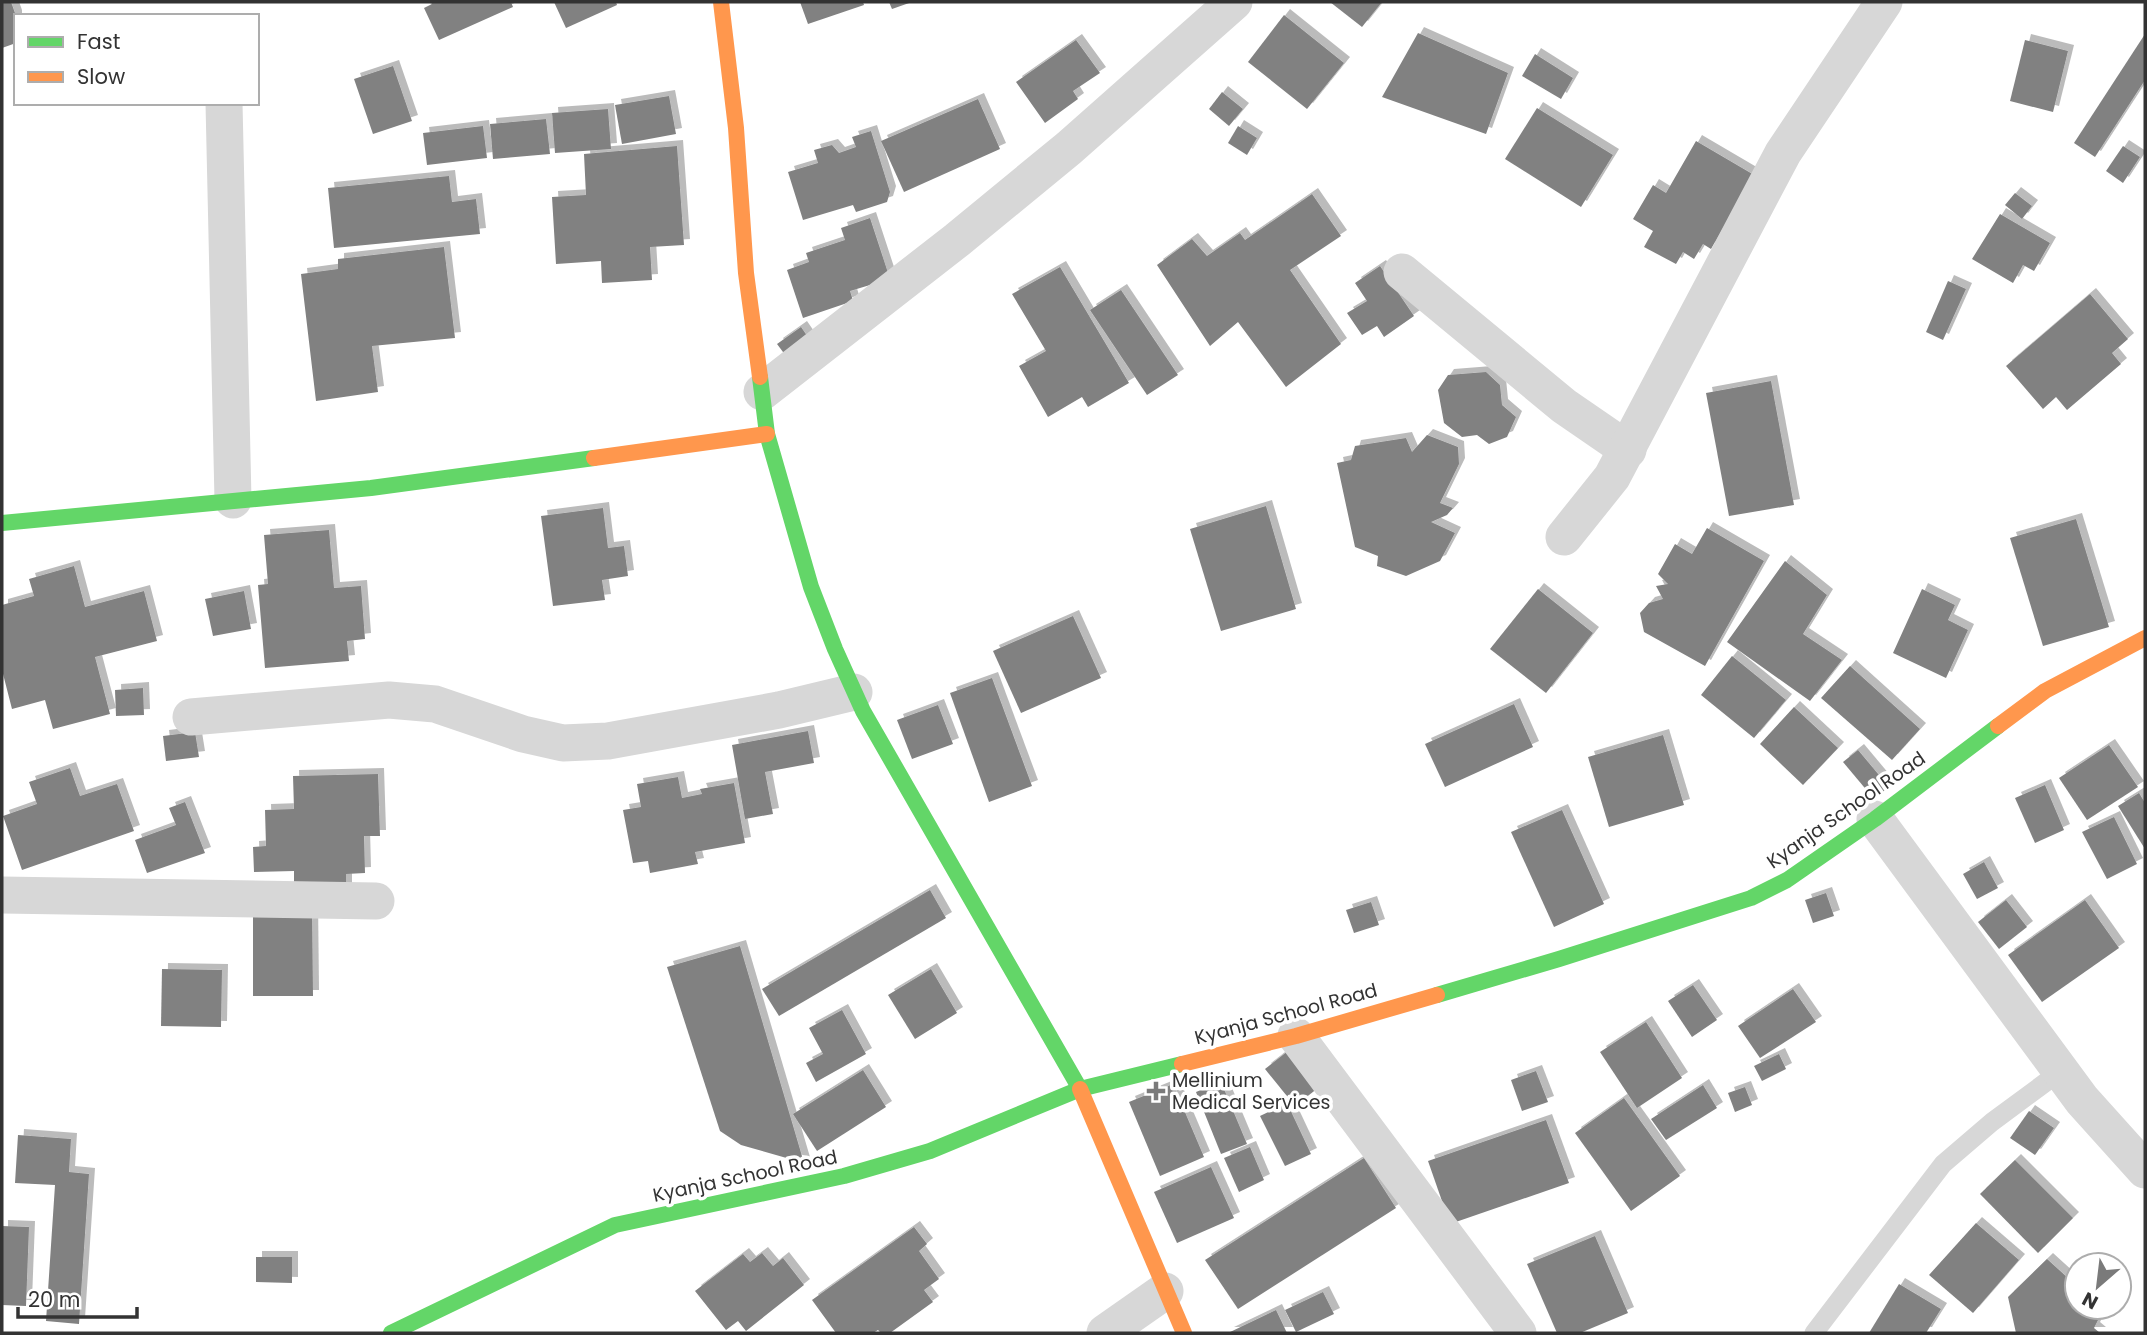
<svg xmlns="http://www.w3.org/2000/svg" width="2147" height="1335" font-family="Poppins,sans-serif">
  <defs>
    <filter id="shadow"><feDropShadow dx="6" dy="-6" stdDeviation="0" flood-color="#0004"/></filter>
  </defs>
  <rect width="100%" height="100%" fill="#fff"/>
  <g fill="#818181" filter="url(#shadow)">
    <path d="M2 2H11L16 16V43L2 48Z"/>
    <path d="M431 2H511L513 7 439 40 424 8 432 4Z"/>
    <path d="M554 2H616L617 5 566 28Z"/>
    <path d="M800 2H863L864 5 808 24Z"/>
    <path d="M889 2H912L892 9Z"/>
    <path d="M1330 2H1382L1362 27Z"/>
    <path d="M1284 15 1344 63 1307 109 1248 62Z"/>
    <path d="M1418 33 1508 73 1486 134 1382 97Z"/>
    <path d="M2145 34V80L2095 157 2074 143Z"/>
    <path d="M1076 40 1100 73 1073 91 1078 99 1045 123 1016 82Z"/>
    <path d="M2025 40 2068 51 2053 112 2010 101Z"/>
    <path d="M1535 54 1573 78 1561 99 1522 76Z"/>
    <path d="M393 66 412 121 373 134 354 79Z"/>
    <path d="M1222 92 1243 109 1229 126 1209 109Z"/>
    <path d="M669 96 676 134 622 144 615 105Z"/>
    <path d="M978 99 1000 149 904 192 881 141Z"/>
    <path d="M1537 108 1613 155 1581 207 1505 159Z"/>
    <path d="M608 109 611 149 555 153 552 113Z"/>
    <path d="M546 119 550 154 493 159 490 124Z"/>
    <path d="M483 126 487 158 427 165 423 133Z"/>
    <path d="M1238 126 1257 138 1247 155 1228 143Z"/>
    <path d="M871 131 890 192 887 202 856 212 853 205 803 220 788 172 818 163 814 150 832 145 839 153 856 147 852 137Z"/>
    <path d="M1696 141 1754 175 1711 249 1703 244 1694 259 1683 252 1676 264 1644 247 1653 231 1633 219 1653 185 1666 193Z"/>
    <path d="M677 146 684 245 650 247 652 280 602 283 601 261 556 264 552 197 586 195 584 154Z"/>
    <path d="M2123 146 2140 157 2123 183 2106 171Z"/>
    <path d="M449 176 452 202 476 199 480 234 334 248 328 188Z"/>
    <path d="M2015 193 2032 206 2022 219 2005 205Z"/>
    <path d="M1312 194 1341 236 1290 270 1341 344 1286 387 1238 322 1210 346 1157 265 1192 239 1207 256 1240 233 1245 240Z"/>
    <path d="M2000 214 2050 243 2034 271 2023 265 2013 283 1972 259Z"/>
    <path d="M870 218 890 279 850 291 853 301 803 318 787 270 809 262 806 253 845 240 841 228Z"/>
    <path d="M444 247 455 338 372 346 378 392 316 401 301 274 338 269V259Z"/>
    <path d="M1380 266 1414 316 1384 337 1377 326 1362 335 1347 313 1367 301 1355 283Z"/>
    <path d="M1060 267 1129 383 1088 407 1082 397 1048 417 1019 366 1046 351 1012 294Z"/>
    <path d="M1948 281 1966 289 1943 340 1926 332Z"/>
    <path d="M1121 290 1178 375 1147 395 1090 310Z"/>
    <path d="M2090 294 2128 339 2112 353 2121 364 2067 410 2056 397 2043 409 2006 366Z"/>
    <path d="M801 327 812 343 789 360 777 344Z"/>
    <path d="M1486 372 1500 385 1502 405 1516 417 1507 437 1489 444 1477 435 1462 437 1444 423 1438 390 1448 375Z"/>
    <path d="M1771 381 1794 505 1729 516 1706 393Z"/>
    <path d="M1427 435 1458 447 1459 464 1440 503 1453 508 1447 515 1431 522 1455 533 1440 561 1406 576 1377 566 1378 556 1355 547 1337 463 1351 460 1355 446 1406 438 1412 452Z"/>
    <path d="M1266 506 1296 609 1221 631 1190 529Z"/>
    <path d="M603 508 608 548 624 546 628 576 602 580 605 600 553 606 541 516Z"/>
    <path d="M2076 519 2109 627 2043 646 2010 538Z"/>
    <path d="M1707 528 1764 561 1705 666 1644 632 1640 613 1649 603 1663 599 1656 586 1668 584 1658 574 1675 544 1692 554Z"/>
    <path d="M329 530 334 588 361 586 365 639 347 641 349 661 265 668 258 585 268 584 264 535Z"/>
    <path d="M1785 561 1827 595 1803 634 1842 660 1810 701 1727 642Z"/>
    <path d="M74 566 85 607 144 591 157 641 95 657 110 714 53 729 45 700 12 709 2 670V605L34 596 29 579Z"/>
    <path d="M1538 589 1593 633 1546 693 1490 649Z"/>
    <path d="M1922 589 1955 605 1948 620 1968 630 1946 678 1893 653Z"/>
    <path d="M244 591 251 629 213 636 205 599Z"/>
    <path d="M1073 616 1101 678 1021 713 993 651Z"/>
    <path d="M1732 656 1786 700 1754 738 1701 695Z"/>
    <path d="M1850 666 1920 729 1892 760 1821 698Z"/>
    <path d="M992 678 1032 786 989 802 950 693Z"/>
    <path d="M143 688 144 715 116 716 115 690Z"/>
    <path d="M1514 704 1533 747 1445 787 1425 744Z"/>
    <path d="M938 705 953 744 912 759 897 720Z"/>
    <path d="M1794 707 1838 748 1803 785 1760 744Z"/>
    <path d="M808 731 814 763 765 772 773 814 745 819 732 745Z"/>
    <path d="M195 732 199 757 166 761 163 736Z"/>
    <path d="M1663 735 1684 805 1609 827 1588 757Z"/>
    <path d="M2109 745 2138 787 2087 820 2059 778Z"/>
    <path d="M1858 750 1889 787 1874 799 1843 762Z"/>
    <path d="M70 768 80 796 117 784 134 831 22 870 3 816 37 804 29 782Z"/>
    <path d="M378 774 380 836H364L365 873 346 874V889L294 891V871L254 872 253 847 266 846 265 810 294 809 293 776Z"/>
    <path d="M678 777 682 798 702 794 700 789 734 783 745 843 695 852 698 864 650 873 648 861 633 863 623 810 641 807 637 784Z"/>
    <path d="M2045 785 2064 830 2035 843 2015 798Z"/>
    <path d="M2139 793 2145 803V849L2118 806Z"/>
    <path d="M185 802 205 853 147 873 135 840 176 825 169 808Z"/>
    <path d="M1562 810 1604 904 1554 927 1511 832Z"/>
    <path d="M2114 817 2137 864 2107 879 2082 832Z"/>
    <path d="M1984 862 1998 888 1977 899 1963 874Z"/>
    <path d="M930 890 946 918 779 1016 762 989Z"/>
    <path d="M1826 893 1834 916 1813 923 1805 900Z"/>
    <path d="M2006 900 2027 927 1999 949 1978 922Z"/>
    <path d="M2085 900 2119 948 2042 1002 2008 955Z"/>
    <path d="M1371 902 1379 925 1354 933 1346 910Z"/>
    <path d="M253 906H312L313 996H253Z"/>
    <path d="M740 946 804 1163 741 1145 720 1131 667 967Z"/>
    <path d="M162 969 222 970 221 1027 161 1026Z"/>
    <path d="M931 969 957 1013 915 1039 888 995Z"/>
    <path d="M1693 985 1717 1020 1692 1037 1668 1001Z"/>
    <path d="M1793 989 1816 1022 1760 1058 1738 1026Z"/>
    <path d="M842 1010 866 1054 816 1082 806 1063 823 1054 809 1028Z"/>
    <path d="M1646 1022 1682 1078 1637 1108 1600 1052Z"/>
    <path d="M1288 1051 1318 1088 1295 1106 1265 1069Z"/>
    <path d="M1779 1054 1786 1069 1762 1081 1754 1066Z"/>
    <path d="M863 1070 886 1107 817 1151 793 1114Z"/>
    <path d="M1536 1071 1548 1102 1522 1111 1511 1080Z"/>
    <path d="M1221 1082 1247 1144 1221 1154 1196 1092Z"/>
    <path d="M1173 1084 1204 1157 1160 1176 1129 1102Z"/>
    <path d="M1703 1085 1717 1108 1666 1140 1651 1119Z"/>
    <path d="M1745 1087 1752 1105 1735 1112 1728 1093Z"/>
    <path d="M1624 1098 1680 1176 1631 1211 1575 1133Z"/>
    <path d="M1287 1103 1311 1154 1285 1166 1260 1116Z"/>
    <path d="M2029 1111 2054 1128 2035 1155 2010 1138Z"/>
    <path d="M1546 1120 1569 1183 1450 1224 1428 1161Z"/>
    <path d="M18 1135 71 1139 69 1172 89 1174 79 1324 46 1321 55 1185 15 1183Z"/>
    <path d="M1250 1147 1264 1180 1239 1192 1224 1158Z"/>
    <path d="M1364 1158 1396 1208 1238 1309 1205 1260Z"/>
    <path d="M2015 1160 2073 1218 2038 1253 1980 1194Z"/>
    <path d="M1211 1167 1234 1218 1177 1243 1154 1192Z"/>
    <path d="M1976 1223 2019 1260 1973 1313 1929 1275Z"/>
    <path d="M2 1226 29 1227 26 1306 2 1305Z"/>
    <path d="M914 1227 927 1244 919 1251 939 1279 924 1290 933 1302 890 1333H881L878 1330 873 1333H836L812 1300Z"/>
    <path d="M1595 1236 1628 1313 1580 1333H1557L1527 1264Z"/>
    <path d="M762 1253 773 1266 783 1258 804 1285 746 1331 738 1321 726 1330 695 1291 743 1254 750 1262Z"/>
    <path d="M256 1257H292V1283L256 1282Z"/>
    <path d="M2047 1259 2069 1279 2077 1281V1307H2098L2099 1318 2094 1328 2100 1333H2016L2008 1297Z"/>
    <path d="M1899 1284 1941 1309 1926 1333H1869Z"/>
    <path d="M1323 1292 1334 1314 1296 1332 1285 1310Z"/>
    <path d="M1276 1310 1287 1333H1228Z"/>
  </g>
  <g fill="none" stroke-linecap="round" stroke-linejoin="round">
    <path stroke="#d7d7d7" stroke-width="19" d="M1814 1333 1943 1164 1992 1122 2061 1071"/>
    <g stroke="#d7d7d7" stroke-width="37">
      <path d="M224 103 233 500"/>
      <path d="M1402 272 1564 406 1628 450"/>
      <path d="M762 392 957 240 1069 148 1234 2"/>
      <path d="M1564 537 1612 477 1783 153 1884 2"/>
      <path d="M191 717 389 700 435 704 523 734 563 743 608 741 779 710 854 692"/>
      <path d="M1875 819 2082 1100 2145 1170"/>
      <path d="M2 895 376 901"/>
      <path d="M1296 1036 1518 1333"/>
      <path d="M1105 1333 1165 1291"/>
    </g>
    <g stroke="#63d668" stroke-width="16">
      <path d="M760 377 767 434 811 587 835 649 863 711 1080 1089"/>
      <path d="M2 523 371 488 594 458"/>
      <path d="M1437 995 1559 959 1751 898 1787 880 1875 819 1998 726"/>
      <path d="M391 1333 615 1225 844 1176 930 1151 1080 1089 1182 1064"/>
    </g>
    <g stroke="#ff974d" stroke-width="16">
      <path d="M721 2 736 128 746 273 760 377"/>
      <path d="M594 458 767 434"/>
      <path d="M1998 726 2045 691 2145 638"/>
      <path d="M1182 1064 1296 1036 1437 995"/>
      <path d="M1080 1089 1184 1333"/>
    </g>
  </g>
  <path fill="#7a7a7a" stroke="#fff" stroke-width="2.5" d="M1152.5 1080.5h7v7h7v7h-7v7h-7v-7h-7v-7h7z"/>
  <g text-anchor="middle" dominant-baseline="central" stroke-width="7" stroke-linejoin="round" paint-order="stroke">
    <g font-size="19" fill="#333" stroke="#fff">
      <text transform="translate(1846 810) rotate(-35)">Kyanja School Road</text>
      <text transform="translate(1286 1014) rotate(-15)">Kyanja School Road</text>
      <text transform="translate(745 1176) rotate(-12)">Kyanja School Road</text>
    </g>
    <g font-size="19" fill="#333" stroke="#fff" text-anchor="start">
      <text x="1172" y="1080">Mellinium<tspan x="1172" dy="22">Medical Services</tspan></text>
    </g>
  </g>
  <rect width="2147" height="1335" fill="none" stroke="#333333" stroke-width="7"/>
  <rect x="14" y="14" width="245" height="91" fill="#ffffff" stroke="#adadad" stroke-width="2"/>
  <rect x="28" y="37" width="35" height="10" fill="#63d668" stroke="#adadad" stroke-width="2"/>
  <text x="77" y="49" font-size="21" fill="#333333">Fast</text>
  <rect x="28" y="72" width="35" height="10" fill="#ff974d" stroke="#adadad" stroke-width="2"/>
  <text x="77" y="84" font-size="21" fill="#333333">Slow</text>
  <g transform="translate(2098 1286) rotate(208)"><circle r="33" fill="#ffffff" stroke="#adadad" stroke-width="2"/>
  <path d="M0-5L12 26L0 18L-12 26Z" fill="#7a7a7a"/>
  <text y="-10" font-size="19" font-weight="bold" text-anchor="middle" fill="#333333">N</text>
  </g>
  <path d="M18 1307v10h119v-10" fill="none" stroke="#333333" stroke-width="3.5"/>
  <text x="28" y="1307" font-size="21" fill="#333333" stroke="#ffffff" stroke-width="5" paint-order="stroke">20 m</text>
</svg>
